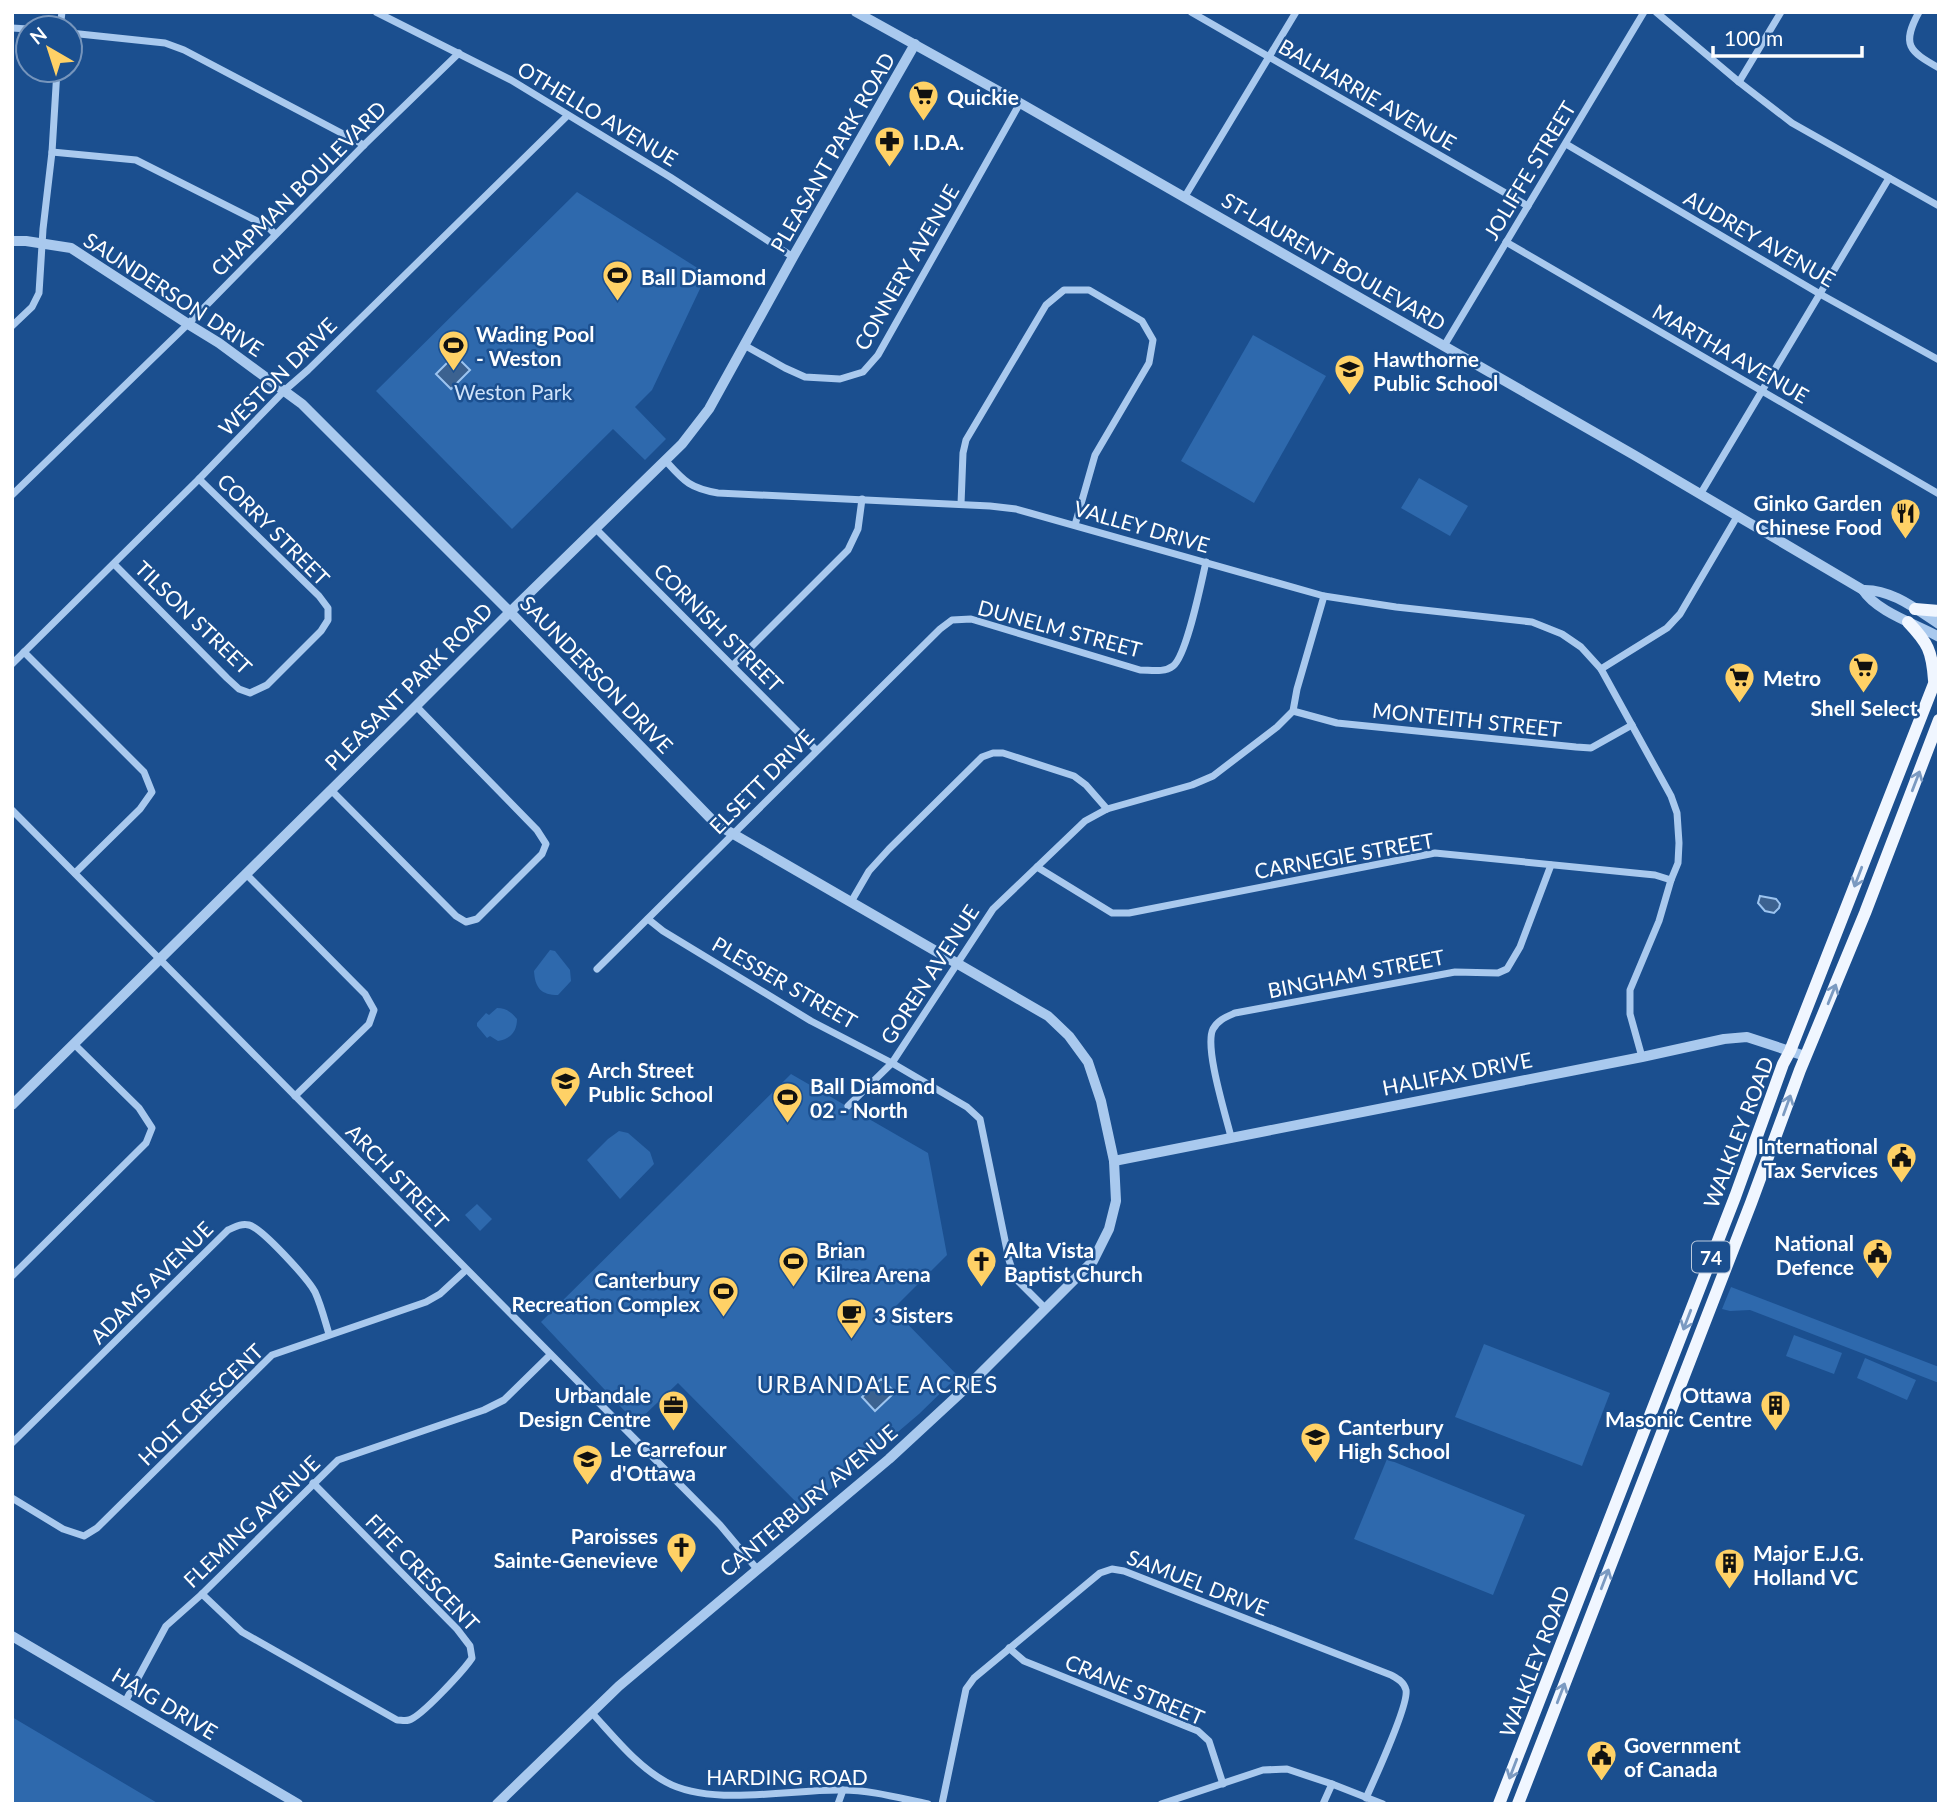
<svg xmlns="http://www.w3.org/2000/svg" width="1951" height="1816" font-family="Lato,sans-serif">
  <rect width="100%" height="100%" fill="#1b4f8f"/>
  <g fill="#2e69ad">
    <path d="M577 192 707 274 652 390 635 407 666 439 645 460 613 429 512 529 376 391Z"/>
    <path d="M1253 335 1326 376 1254 503 1181 461Z"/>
    <path d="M1419 478 1468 506 1450 536 1401 508Z"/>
    <path d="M550 950 555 951 570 970 571 981 558 995C541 995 535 988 534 971Z"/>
    <path d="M497 1008C506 1008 511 1012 517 1019 517 1032 510 1039 498 1041L490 1036 487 1038 477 1026V1023L486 1013 489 1015Z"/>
    <path d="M791 1074 928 1153 947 1255 893 1309 958 1376 919 1414 805 1511 678 1383 636 1423 541 1322Z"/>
    <path d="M619 1131 628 1133 650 1152 654 1164 620 1199 587 1160 608 1139Z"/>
    <path d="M477 1204 492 1219 480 1231 465 1215Z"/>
    <path d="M1731 1287 1939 1367V1383L1750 1310 1730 1311 1722 1309Z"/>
    <path d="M1794 1335 1842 1353 1834 1374 1786 1356Z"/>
    <path d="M1484 1344 1610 1393 1582 1466 1455 1417Z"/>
    <path d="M1865 1358 1916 1380 1907 1400 1857 1378Z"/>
    <path d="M1387 1459 1525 1515 1493 1595 1354 1539Z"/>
    <path d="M12 1717 159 1804H12Z"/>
  </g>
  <g fill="#3c6290" stroke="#9cc4f0" stroke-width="2">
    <path d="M455 355 470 370 451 389 436 374Z"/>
    <path d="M1760 896 1776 899 1780 904 1779 908 1774 913 1765 911 1758 903Z"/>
    <path d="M881 1379 895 1392 875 1411 862 1397Z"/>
  </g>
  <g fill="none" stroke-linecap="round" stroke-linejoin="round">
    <g stroke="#a9c9ee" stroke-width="7">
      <path d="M376 12 511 80 670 177 793 257"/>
      <path d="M1191 12 1528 206"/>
      <path d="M1656 12 1739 82 1792 123 1939 206"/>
      <path d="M1919 12C1901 45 1909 51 1939 68"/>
      <path d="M12 28 28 29"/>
      <path d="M60 28 62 12"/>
      <path d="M70 33 165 43 184 50 364 145"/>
      <path d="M1739 82 1781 12"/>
      <path d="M1566 144 1820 294 1939 360"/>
      <path d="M52 152 136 160 267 226 275 234"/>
      <path d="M1184 198 1296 12"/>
      <path d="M1506 242 1939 494"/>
      <path d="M12 326 32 307 39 293 43 229 52 152 57 70"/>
      <path d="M744 345 785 368 805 377 840 379 863 372 878 355 1020 103"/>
      <path d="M1444 346 1644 12"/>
      <path d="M665 460C684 481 689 488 718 493L990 506 1016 509 1324 596 1396 607 1532 622 1562 634 1581 647 1601 669 1671 796 1677 813 1679 843 1678 863 1671 880 1659 921 1630 990V1014L1642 1057"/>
      <path d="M1701 493 1889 178"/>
      <path d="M12 495 188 324 364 145 459 53"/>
      <path d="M961 504 963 453 966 440 1046 305 1064 290H1089L1142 321 1153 340 1149 363 1095 455 1075 525"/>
      <path d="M596 529 816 750"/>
      <path d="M114 564 227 678 239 689 250 693 267 685 321 631 328 620V608L319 596 199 479"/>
      <path d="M24 652 144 772 152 792 140 809 75 873"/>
      <path d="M12 664 199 479 285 390 308 370 567 116"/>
      <path d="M733 665 848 550 858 529 862 499"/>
      <path d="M1601 669 1667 628 1680 614 1738 515"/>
      <path d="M1293 711 1337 723 1576 747 1591 748 1632 725"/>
      <path d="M331 790 456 916 466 922 477 919 542 854 546 844 537 830 416 706"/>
      <path d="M12 810C249 1047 483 1288 720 1525L757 1569"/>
      <path d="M1037 867 1112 913H1129L1435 853 1655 875 1671 880"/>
      <path d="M246 874 365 994 374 1010 369 1024 295 1096"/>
      <path d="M851 902 869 871 889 849 982 757 993 753H1003L1074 776 1086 785 1107 809"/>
      <path d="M648 919 663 931 811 1021 892 1063 967 1107 980 1119 1009 1260 1015 1278 1046 1309"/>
      <path d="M597 969 940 629 952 620 971 619 1140 670C1151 670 1164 673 1173 666 1187 655 1201 583 1206 562"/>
      <path d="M848 1106 892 1063 993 909 1085 821 1107 809 1192 785 1213 776 1277 727 1293 711 1297 689 1324 596"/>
      <path d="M1231 1137C1226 1116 1204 1047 1213 1029 1218 1020 1226 1017 1235 1013L1455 972 1498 973 1507 969 1520 947 1551 865"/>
      <path d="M12 1276 146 1143 152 1128 139 1108 74 1044"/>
      <path d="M12 1443 228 1230C235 1227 241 1223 249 1225 262 1228 308 1279 315 1292 321 1305 325 1321 329 1334"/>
      <path d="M12 1498 63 1529 84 1536 97 1528 272 1355 426 1302 440 1294 466 1270"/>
      <path d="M202 1594 242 1632 397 1720C401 1720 405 1721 409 1720 421 1717 464 1670 472 1658L470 1646 457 1629 313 1483"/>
      <path d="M1009 1648 1024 1661 1198 1731 1209 1741 1223 1784"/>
      <path d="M125 1702 166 1626 202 1594 338 1460 484 1410 504 1400 550 1355"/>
      <path d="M592 1713C615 1738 637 1766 666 1782 711 1807 791 1789 842 1790 871 1790 899 1798 928 1804"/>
      <path d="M838 1804 843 1790"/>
      <path d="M942 1804 966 1689 974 1678 1100 1573 1112 1569 1124 1571 1391 1675C1398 1679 1404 1682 1406 1690 1409 1705 1374 1780 1366 1798"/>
      <path d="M1161 1804 1263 1770 1287 1769 1332 1784 1383 1804"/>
      <path d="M1323 1804 1332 1784"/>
    </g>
    <g stroke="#a9c9ee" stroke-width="10">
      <path d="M856 12 1020 103 1634 455 1863 590C1877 612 1916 624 1939 637"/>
      <path d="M12 241H26L71 248 188 324 219 343 302 404 510 612 716 824 1048 1016 1069 1036 1088 1062 1101 1101 1114 1161 1116 1201 1109 1229 1093 1261 968 1386 889 1459 619 1686 497 1804"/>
      <path d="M1863 590C1891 589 1916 609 1939 624"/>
      <path d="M12 1105 401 721 510 612 682 444 709 409 793 257 915 44"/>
      <path d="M1114 1161 1642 1057 1724 1039 1747 1037 1805 1056"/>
      <path d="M12 1636 298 1804"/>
    </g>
    <g stroke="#f0f6ff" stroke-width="12">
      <path d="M1915 609 1939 611"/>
      <path d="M1908 622C1928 643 1932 651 1934 680"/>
      <path d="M1499 1804 1735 1197 1783 1064 1790 1051 1939 671"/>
      <path d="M1518 1804 1751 1203 1800 1070 1865 913 1939 720"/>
    </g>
  </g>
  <defs><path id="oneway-shaft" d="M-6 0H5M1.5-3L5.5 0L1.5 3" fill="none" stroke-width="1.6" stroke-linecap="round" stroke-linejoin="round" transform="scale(1.75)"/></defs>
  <g stroke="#7b9ac1">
    <use href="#oneway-shaft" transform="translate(1916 781) rotate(-69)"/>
    <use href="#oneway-shaft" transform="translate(1858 877) rotate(111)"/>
    <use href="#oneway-shaft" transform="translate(1832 994) rotate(-68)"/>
    <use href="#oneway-shaft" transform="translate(1787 1105) rotate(-70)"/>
    <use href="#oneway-shaft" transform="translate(1687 1320) rotate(111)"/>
    <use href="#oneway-shaft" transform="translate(1605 1579) rotate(-69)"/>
    <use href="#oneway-shaft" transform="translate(1561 1693) rotate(-69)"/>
    <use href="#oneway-shaft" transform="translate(1513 1769) rotate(111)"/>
  </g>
  <defs>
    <symbol id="supermarket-pin" viewBox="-11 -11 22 30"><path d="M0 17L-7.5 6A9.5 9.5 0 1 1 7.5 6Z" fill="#ffd166" stroke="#1b4f8f"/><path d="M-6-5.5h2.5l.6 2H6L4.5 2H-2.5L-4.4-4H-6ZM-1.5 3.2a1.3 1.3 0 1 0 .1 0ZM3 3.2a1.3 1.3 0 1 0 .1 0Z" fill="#111"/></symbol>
    <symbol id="pharmacy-pin" viewBox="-11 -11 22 30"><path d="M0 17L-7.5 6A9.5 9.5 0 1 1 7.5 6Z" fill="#ffd166" stroke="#1b4f8f"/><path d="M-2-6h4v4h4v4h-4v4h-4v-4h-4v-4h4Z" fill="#111"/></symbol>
    <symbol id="stadium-pin" viewBox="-11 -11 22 30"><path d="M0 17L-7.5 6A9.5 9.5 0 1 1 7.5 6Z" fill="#ffd166" stroke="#1b4f8f"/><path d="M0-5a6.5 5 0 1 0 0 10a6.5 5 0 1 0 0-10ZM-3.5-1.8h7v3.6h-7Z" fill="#111"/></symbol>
    <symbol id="school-pin" viewBox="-11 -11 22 30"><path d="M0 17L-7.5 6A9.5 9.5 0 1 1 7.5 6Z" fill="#ffd166" stroke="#1b4f8f"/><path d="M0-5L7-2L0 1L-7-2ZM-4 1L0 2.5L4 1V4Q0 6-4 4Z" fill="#111"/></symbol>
    <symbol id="restaurant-pin" viewBox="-11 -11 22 30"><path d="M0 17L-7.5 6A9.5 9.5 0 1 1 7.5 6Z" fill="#ffd166" stroke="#1b4f8f"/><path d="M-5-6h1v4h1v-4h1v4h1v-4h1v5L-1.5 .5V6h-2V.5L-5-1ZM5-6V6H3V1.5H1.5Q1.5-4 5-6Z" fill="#111"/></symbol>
    <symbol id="civic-pin" viewBox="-11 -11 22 30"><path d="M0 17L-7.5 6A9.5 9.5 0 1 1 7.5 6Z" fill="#ffd166" stroke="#1b4f8f"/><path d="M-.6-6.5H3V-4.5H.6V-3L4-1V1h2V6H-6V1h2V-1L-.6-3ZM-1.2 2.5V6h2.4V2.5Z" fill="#111"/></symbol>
    <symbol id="church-pin" viewBox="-11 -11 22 30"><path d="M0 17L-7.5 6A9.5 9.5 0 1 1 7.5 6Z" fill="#ffd166" stroke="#1b4f8f"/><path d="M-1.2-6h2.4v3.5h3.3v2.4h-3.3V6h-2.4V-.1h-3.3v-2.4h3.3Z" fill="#111"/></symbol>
    <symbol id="cafe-pin" viewBox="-11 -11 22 30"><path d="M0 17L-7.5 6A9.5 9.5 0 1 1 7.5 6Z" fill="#ffd166" stroke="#1b4f8f"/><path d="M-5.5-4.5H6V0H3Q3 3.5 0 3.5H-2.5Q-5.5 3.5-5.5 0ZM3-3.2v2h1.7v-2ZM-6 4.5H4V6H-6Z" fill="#111"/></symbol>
    <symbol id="office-pin" viewBox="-11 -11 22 30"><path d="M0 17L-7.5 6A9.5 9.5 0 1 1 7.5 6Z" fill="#ffd166" stroke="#1b4f8f"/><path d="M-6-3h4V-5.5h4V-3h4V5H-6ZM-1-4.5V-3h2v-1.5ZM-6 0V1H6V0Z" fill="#111"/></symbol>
    <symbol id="building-pin" viewBox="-11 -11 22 30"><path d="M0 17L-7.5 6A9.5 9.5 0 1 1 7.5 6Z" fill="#ffd166" stroke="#1b4f8f"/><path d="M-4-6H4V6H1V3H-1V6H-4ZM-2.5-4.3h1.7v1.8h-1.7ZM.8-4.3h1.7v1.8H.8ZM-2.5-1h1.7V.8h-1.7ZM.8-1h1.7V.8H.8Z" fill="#111"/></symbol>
  </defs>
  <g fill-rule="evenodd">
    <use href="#supermarket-pin" x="906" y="78" width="35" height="47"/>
    <use href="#pharmacy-pin" x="872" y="124" width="35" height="47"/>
    <use href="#stadium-pin" x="600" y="258" width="35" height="47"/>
    <use href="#stadium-pin" x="436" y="328" width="35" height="47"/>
    <use href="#school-pin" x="1332" y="352" width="35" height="47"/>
    <use href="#restaurant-pin" x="1888" y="496" width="35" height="47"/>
    <use href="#supermarket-pin" x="1846" y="650" width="35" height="47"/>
    <use href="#supermarket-pin" x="1722" y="660" width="35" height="47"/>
    <use href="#school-pin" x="548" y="1064" width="35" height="47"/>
    <use href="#stadium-pin" x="770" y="1080" width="35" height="47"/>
    <use href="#civic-pin" x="1884" y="1140" width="35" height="47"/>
    <use href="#civic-pin" x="1860" y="1236" width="35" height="47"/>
    <use href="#stadium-pin" x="776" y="1244" width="35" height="47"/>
    <use href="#church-pin" x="964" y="1244" width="35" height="47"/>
    <use href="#stadium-pin" x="706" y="1274" width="35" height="47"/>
    <use href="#cafe-pin" x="834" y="1296" width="35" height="47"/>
    <use href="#office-pin" x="656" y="1388" width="35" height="47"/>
    <use href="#building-pin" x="1758" y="1388" width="35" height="47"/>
    <use href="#school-pin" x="1298" y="1420" width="35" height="47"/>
    <use href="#school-pin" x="570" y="1442" width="35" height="47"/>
    <use href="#church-pin" x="664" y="1530" width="35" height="47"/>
    <use href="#building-pin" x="1712" y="1546" width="35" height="47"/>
    <use href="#civic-pin" x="1584" y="1738" width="35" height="47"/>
  </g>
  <g text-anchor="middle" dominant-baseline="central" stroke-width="5" stroke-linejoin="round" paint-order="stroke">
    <rect fill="#1b4f8f" stroke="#bbcadd" stroke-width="2" x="1692" y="1241.5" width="38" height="31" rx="5"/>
    <g font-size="19" font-weight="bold" fill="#fff">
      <text x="1711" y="1257">74</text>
    </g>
    <g font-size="21" fill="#fff" stroke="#1b4f8f">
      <text transform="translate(1368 94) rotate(30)">BALHARRIE AVENUE</text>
      <text transform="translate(598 113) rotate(31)">OTHELLO AVENUE</text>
      <text transform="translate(832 152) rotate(-60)">PLEASANT PARK ROAD</text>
      <text transform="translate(1529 170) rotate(-59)">JOLIFFE STREET</text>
      <text transform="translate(298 188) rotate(-45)">CHAPMAN BOULEVARD</text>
      <text transform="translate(1760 238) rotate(30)">AUDREY AVENUE</text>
      <text transform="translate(1334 261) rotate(30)">ST-LAURENT BOULEVARD</text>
      <text transform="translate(906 267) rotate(-60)">CONNERY AVENUE</text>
      <text transform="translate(174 294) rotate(33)">SAUNDERSON DRIVE</text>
      <text transform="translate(1731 353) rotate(30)">MARTHA AVENUE</text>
      <text transform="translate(277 376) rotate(-45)">WESTON DRIVE</text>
      <text transform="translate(1142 526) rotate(16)">VALLEY DRIVE</text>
      <text transform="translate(274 529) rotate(45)">CORRY STREET</text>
      <text transform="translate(194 617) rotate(44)">TILSON STREET</text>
      <text transform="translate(719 627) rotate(45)">CORNISH STREET</text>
      <text transform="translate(1060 628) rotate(15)">DUNELM STREET</text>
      <text transform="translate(597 674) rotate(46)">SAUNDERSON DRIVE</text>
      <text transform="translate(408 686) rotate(-45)">PLEASANT PARK ROAD</text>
      <text transform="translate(1467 719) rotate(6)">MONTEITH STREET</text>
      <text transform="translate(761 781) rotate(-45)">ELSETT DRIVE</text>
      <text transform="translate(1344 855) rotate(-10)">CARNEGIE STREET</text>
      <text transform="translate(1356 973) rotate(-11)">BINGHAM STREET</text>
      <text transform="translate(929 974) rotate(-57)">GOREN AVENUE</text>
      <text transform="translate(785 982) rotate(30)">PLESSER STREET</text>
      <text transform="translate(1457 1073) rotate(-11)">HALIFAX DRIVE</text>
      <text transform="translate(1738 1132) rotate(-69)">WALKLEY ROAD</text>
      <text transform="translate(398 1176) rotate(46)">ARCH STREET</text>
      <text transform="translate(151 1282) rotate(-45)">ADAMS AVENUE</text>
      <text transform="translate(200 1404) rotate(-44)">HOLT CRESCENT</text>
      <text transform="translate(808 1500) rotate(-40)">CANTERBURY AVENUE</text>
      <text transform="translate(251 1521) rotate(-44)">FLEMING AVENUE</text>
      <text transform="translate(423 1572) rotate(46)">FIFE CRESCENT</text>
      <text transform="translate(1198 1582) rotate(21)">SAMUEL DRIVE</text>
      <text transform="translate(1534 1661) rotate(-69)">WALKLEY ROAD</text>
      <text transform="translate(1135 1689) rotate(23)">CRANE STREET</text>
      <text transform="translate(165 1703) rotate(31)">HAIG DRIVE</text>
      <text x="787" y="1776">HARDING ROAD</text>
    </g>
    <g font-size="21" font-weight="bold" fill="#fff" stroke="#1b4f8f" text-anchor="start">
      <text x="947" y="96">Quickie</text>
      <text x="913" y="141">I.D.A.</text>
      <text x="641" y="276">Ball Diamond</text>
      <text x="476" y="333">Wading Pool<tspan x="476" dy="24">- Weston</tspan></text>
      <text x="1373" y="358">Hawthorne<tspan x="1373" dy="24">Public School</tspan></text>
      <text x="1882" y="502" text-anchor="end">Ginko Garden<tspan x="1882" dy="24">Chinese Food</tspan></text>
      <text x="1763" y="677">Metro</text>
      <text x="1864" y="707" text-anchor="middle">Shell Select</text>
      <text x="588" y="1069">Arch Street<tspan x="588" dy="24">Public School</tspan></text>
      <text x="810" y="1085">Ball Diamond<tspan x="810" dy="24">02 - North</tspan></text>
      <text x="1878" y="1145" text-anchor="end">International<tspan x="1878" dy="24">Tax Services</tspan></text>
      <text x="1854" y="1242" text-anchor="end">National<tspan x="1854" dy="24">Defence</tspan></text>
      <text x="816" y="1249">Brian<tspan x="816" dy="24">Kilrea Arena</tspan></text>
      <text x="1004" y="1249">Alta Vista<tspan x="1004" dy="24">Baptist Church</tspan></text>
      <text x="700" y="1279" text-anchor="end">Canterbury<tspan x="700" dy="24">Recreation Complex</tspan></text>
      <text x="874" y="1314">3 Sisters</text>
      <text x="651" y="1394" text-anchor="end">Urbandale<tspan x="651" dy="24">Design Centre</tspan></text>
      <text x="1752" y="1394" text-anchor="end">Ottawa<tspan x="1752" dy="24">Masonic Centre</tspan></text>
      <text x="1338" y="1426">Canterbury<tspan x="1338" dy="24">High School</tspan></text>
      <text x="610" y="1448">Le Carrefour<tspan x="610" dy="24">d'Ottawa</tspan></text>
      <text x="658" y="1535" text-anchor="end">Paroisses<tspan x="658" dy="24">Sainte-Genevieve</tspan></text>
      <text x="1753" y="1552">Major E.J.G.<tspan x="1753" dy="24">Holland VC</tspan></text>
      <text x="1624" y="1744">Government<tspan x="1624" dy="24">of Canada</tspan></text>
    </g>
    <g font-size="21" fill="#cfe3fa" stroke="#1b4f8f">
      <text x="513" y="391">Weston Park</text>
    </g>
    <g font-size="23" letter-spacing="2" fill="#fff" stroke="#1b4f8f">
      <text x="878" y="1384">URBANDALE ACRES</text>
    </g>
  </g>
  <rect width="1951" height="1816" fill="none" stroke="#ffffff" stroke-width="28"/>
  <g transform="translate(49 49) rotate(321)"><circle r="33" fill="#1b4f8f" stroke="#7695bc" stroke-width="2"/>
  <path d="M0-5L12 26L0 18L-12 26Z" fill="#ffd166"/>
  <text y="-10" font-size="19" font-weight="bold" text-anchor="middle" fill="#ffffff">N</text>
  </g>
  <path d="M1713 46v10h149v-10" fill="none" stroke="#ffffff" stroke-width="3.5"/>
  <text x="1724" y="46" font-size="21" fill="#ffffff" stroke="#1b4f8f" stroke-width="5" paint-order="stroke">100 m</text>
</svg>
